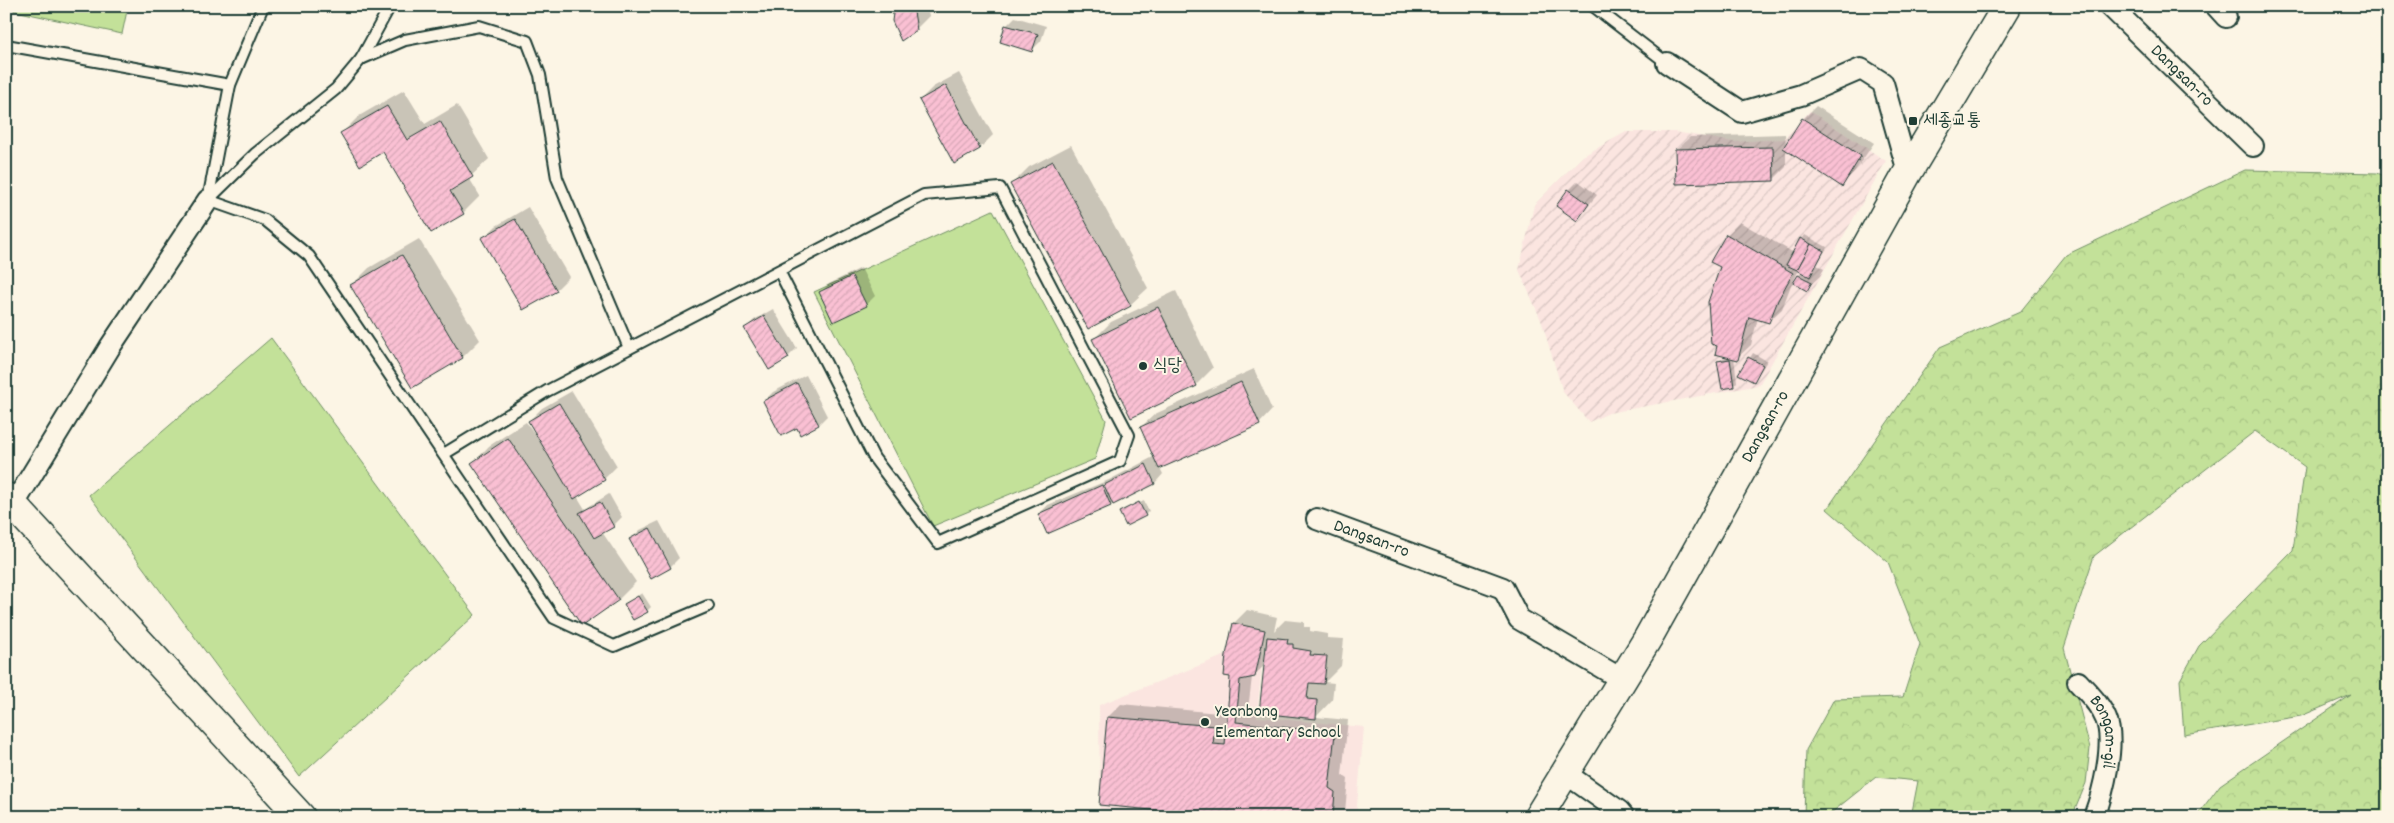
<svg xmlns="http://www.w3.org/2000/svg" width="2394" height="823" font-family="Dekko,'Poor Story',sans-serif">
  <defs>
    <pattern id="industrial-furrows" width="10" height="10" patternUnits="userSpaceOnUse" patternTransform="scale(1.25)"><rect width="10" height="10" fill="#fbe5e0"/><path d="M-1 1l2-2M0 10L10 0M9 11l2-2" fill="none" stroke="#d7c5c1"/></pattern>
    <pattern id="forest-crowns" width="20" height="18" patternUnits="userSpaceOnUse" patternTransform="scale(1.25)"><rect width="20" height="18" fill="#c3e199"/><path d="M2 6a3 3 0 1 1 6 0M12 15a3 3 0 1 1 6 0" fill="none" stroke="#a7c284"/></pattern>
    <pattern id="building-hatch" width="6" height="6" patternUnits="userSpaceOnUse" patternTransform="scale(1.25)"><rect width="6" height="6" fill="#fac0d3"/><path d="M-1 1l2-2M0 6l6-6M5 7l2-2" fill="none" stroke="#d6a6b6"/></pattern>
  </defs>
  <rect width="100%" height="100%" fill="#fcf5e5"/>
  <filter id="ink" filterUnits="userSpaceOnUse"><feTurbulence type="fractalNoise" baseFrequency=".02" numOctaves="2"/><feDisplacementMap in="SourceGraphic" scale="10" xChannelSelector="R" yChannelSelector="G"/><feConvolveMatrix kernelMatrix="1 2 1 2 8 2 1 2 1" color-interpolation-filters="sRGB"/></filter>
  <g filter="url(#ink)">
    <path fill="#fbe5e0" d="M1233 623 1265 630 1257 717 1364 727 1356 817H1100L1099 705 1226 655Z"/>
    <path fill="url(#industrial-furrows)" d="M1810 111 1886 161 1759 385 1609 413 1589 422 1563 392 1541 320 1519 270 1534 205 1583 156 1626 132H1675L1733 142 1784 139Z"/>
    <path fill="url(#forest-crowns)" stroke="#718f66" d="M2245 170 2377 173 2388 177V817H2196L2220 785 2351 695 2301 716 2184 735 2180 680 2199 646 2293 550 2305 467 2255 431 2094 556 2064 648 2090 748 2086 783 2072 817H1977L1965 809 1960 817H1911L1918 781 1876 777 1826 817H1804L1806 750 1834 699 1903 697 1920 644 1888 562 1827 509 1940 347 2020 312 2066 255Z"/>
    <g fill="#c3e199" stroke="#718f66">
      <path d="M6 6H128L122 34 6 9Z"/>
      <path d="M993 210 1106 420 1095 459 933 526 814 292Z"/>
      <path d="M271 338 475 615 299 777 89 495Z"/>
    </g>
    <g fill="#0003" fill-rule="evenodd">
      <path d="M895 6H927L929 16 916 29Z"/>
      <path d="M1015 17 1046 26 1041 41 1032 50 1007 25Z"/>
      <path d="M959 73 993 135 980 148 954 162 920 100 933 87Z"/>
      <path d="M404 90 425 124 457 105 489 159 469 178 480 196 463 213 383 151 342 133 359 116Z"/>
      <path d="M1816 106 1874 143 1854 172 1841 185 1786 149V167L1773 180 1676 150 1690 137 1785 134 1786 146 1803 119Z"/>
      <path d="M1071 145 1148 288 1130 305 1012 184 1029 167Z"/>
      <path d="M1578 181 1597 195 1577 219 1569 190Z"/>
      <path d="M528 207 569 277 556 290 483 239 496 226Z"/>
      <path d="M1740 222 1794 253 1805 235 1827 247 1817 265 1824 269 1820 276 1806 289 1795 283 1803 272 1799 270 1791 285 1782 309 1768 322 1758 318 1751 345 1737 358 1734 357 1737 382 1733 386 1719 362 1723 358 1731 356 1722 266 1727 235Z"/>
      <path d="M419 239 480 340 463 357 412 387 352 285 369 268Z"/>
      <path d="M861 268 875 296 866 305 820 293 829 284Z"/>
      <path d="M1176 291 1213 368 1196 385 1094 339 1111 322Z"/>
      <path d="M773 309 797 348 788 357 745 329 754 320Z"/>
      <path d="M1753 353 1767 361 1754 381 1740 374Z"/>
      <path d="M1254 369 1272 410 1259 424 1160 468 1163 474 1155 483 1110 505 1039 514 1048 505 1111 479 1155 456 1141 427 1155 414Z"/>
      <path d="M806 375 827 416 819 424 797 426 764 401 773 392Z"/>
      <path d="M572 391 617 466 604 479 577 496 585 509 609 494 622 517 613 526 602 532 636 582 619 599 582 624 472 464 489 446 526 422 534 433 536 432 529 421 542 408Z"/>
      <path d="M1144 501 1149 511 1145 515 1120 512Z"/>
      <path d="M659 521 679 558 670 567 631 539 640 530Z"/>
      <path d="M642 593 651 607 647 611 625 604Z"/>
      <path d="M1247 610 1277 617 1274 631 1285 620 1304 622V627H1310V631L1327 634V638L1344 639 1341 666 1325 682 1334 683 1332 700 1316 717 1348 720 1342 775 1348 779 1345 812 1340 817H1241L1108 717 1121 704 1229 714 1232 676 1225 675 1234 623ZM1265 665 1260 711 1248 710 1252 677Z"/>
    </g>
    <g fill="url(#building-hatch)" stroke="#1f3d34">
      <path d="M894 6H913L917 30 901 41 892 21Z"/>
      <path d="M1005 25 1038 34 1032 52 1000 42Z"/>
      <path d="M946 85 980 149 954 164 919 100Z"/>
      <path d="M387 106 407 140 440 121 473 177 450 191 464 214 431 233 383 152 360 166 340 133Z"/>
      <path d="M1802 118 1861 156 1842 187 1783 148Z"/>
      <path d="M1773 147 1774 181 1676 184 1675 149Z"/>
      <path d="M1053 161 1131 306 1088 329 1010 184Z"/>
      <path d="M1568 189 1589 204 1577 221 1556 206Z"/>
      <path d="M515 219 557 291 523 310 481 238Z"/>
      <path d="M1726 234 1793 273 1778 300 1769 323 1749 317 1738 360 1715 354 1717 346 1711 344 1708 302 1720 267 1710 262Z"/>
      <path d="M1800 238 1811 244 1797 270 1786 265Z"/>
      <path d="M1811 244 1824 251 1810 277 1797 270Z"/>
      <path d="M402 255 463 358 412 388 350 285Z"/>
      <path d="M1798 275 1812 282 1807 291 1793 283Z"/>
      <path d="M852 276 867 306 833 322 819 292Z"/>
      <path d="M1158 307 1197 386 1131 418 1092 339Z"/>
      <path d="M764 316 789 358 769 370 744 328Z"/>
      <path d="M1748 357 1763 365 1754 382 1738 374Z"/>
      <path d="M1730 359 1734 387 1722 389 1717 361Z"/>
      <path d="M1241 382 1260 425 1159 469 1140 427Z"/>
      <path d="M797 383 819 425 800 435 797 428 781 436 763 401Z"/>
      <path d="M559 403 605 480 574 499 528 421Z"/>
      <path d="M508 438 619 600 582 626 471 463Z"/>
      <path d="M1146 464 1155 484 1113 505 1104 485Z"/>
      <path d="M1102 485 1111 506 1047 534 1038 514Z"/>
      <path d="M600 502 614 527 594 538 579 513Z"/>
      <path d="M1139 502 1146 516 1126 526 1119 512Z"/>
      <path d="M650 528 671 568 651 579 629 539Z"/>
      <path d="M638 596 648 612 633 620 624 604Z"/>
      <path d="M1233 623 1265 630 1255 677 1240 680 1236 722 1335 733 1329 788 1335 792 1333 817H1227L1099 805 1107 717 1215 726 1213 744 1225 745 1230 677 1224 676 1226 655Z"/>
      <path d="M1267 637 1288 639 1287 644H1293V648L1311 651 1310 655 1327 656 1324 684 1309 683 1307 699 1317 700 1316 719 1259 713Z"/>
    </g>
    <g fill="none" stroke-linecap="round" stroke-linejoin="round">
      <defs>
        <g id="lane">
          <path d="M1593 6 1667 63"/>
          <path d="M6 45 230 85"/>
          <path d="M361 59 405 40 479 26 527 41 540 75 557 178 629 348"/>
          <path d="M208 200 265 220 309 256 554 618 614 646 708 606"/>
          <path d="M208 200 255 154 336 89 361 59 390 6"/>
          <path d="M208 200 230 85 263 6"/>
          <path d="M444 454 547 391 924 195 1000 188 1129 435 1120 461 938 543 874 458 779 271"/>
        </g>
        <g id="street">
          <path id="s1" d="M2110 6 2253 146"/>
          <path d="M2216 6 2226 17"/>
          <path d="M1667 63 1742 112 1801 95 1861 69 1883 83 1908 172"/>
          <path d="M14 504 110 347 208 200"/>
          <path id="s2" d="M1317 519 1503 588 1519 619 1623 680"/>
          <path id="s3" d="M2078 682C2088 693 2100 704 2106 719 2116 743 2103 793 2094 817"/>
          <path d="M1565 773 1619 811 1624 817"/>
        </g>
        <g id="secondary">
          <path d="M6 497 301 817"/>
          <path id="s4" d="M1538 817 1648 638 1908 172 2007 6"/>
        </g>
      </defs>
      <use href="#lane" stroke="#1f3d34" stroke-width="14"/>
      <use href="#street" stroke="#1f3d34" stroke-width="24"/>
      <use href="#secondary" stroke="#1f3d34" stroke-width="31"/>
      <use href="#lane" stroke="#fcf5e5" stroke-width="10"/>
      <use href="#street" stroke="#fcf5e5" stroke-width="20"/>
      <use href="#secondary" stroke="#fcf5e5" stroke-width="28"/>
    </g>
  </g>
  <g fill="#1f3d34" stroke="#fcf5e5" stroke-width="2">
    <rect x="1908" y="116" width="10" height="10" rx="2.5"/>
    <circle cx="1143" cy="366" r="5"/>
    <circle cx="1205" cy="722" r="5"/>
  </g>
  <g text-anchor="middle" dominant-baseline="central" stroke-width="4" stroke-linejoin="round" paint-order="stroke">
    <g font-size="18" fill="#1f3d34" stroke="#fcf5e5">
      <text stroke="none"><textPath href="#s1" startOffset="100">Dangsan-ro</textPath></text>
      <text stroke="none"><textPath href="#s4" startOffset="452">Dangsan-ro</textPath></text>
      <text stroke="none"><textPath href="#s2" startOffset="58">Dangsan-ro</textPath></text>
      <text stroke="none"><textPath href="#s3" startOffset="59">Bongam-gil</textPath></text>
    </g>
    <g font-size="18" fill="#1f3d34" stroke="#fcf5e5" text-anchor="start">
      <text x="1923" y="121">세종교통</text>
      <text x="1153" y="366">식당</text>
      <text x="1215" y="712">Yeonbong<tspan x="1215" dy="21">Elementary School</tspan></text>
    </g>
  </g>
  <rect width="2394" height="823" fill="none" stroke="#fcf5e5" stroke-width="25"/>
  <rect x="12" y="12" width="2369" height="798" fill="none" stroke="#1f3d34" stroke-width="2" filter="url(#ink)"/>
</svg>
